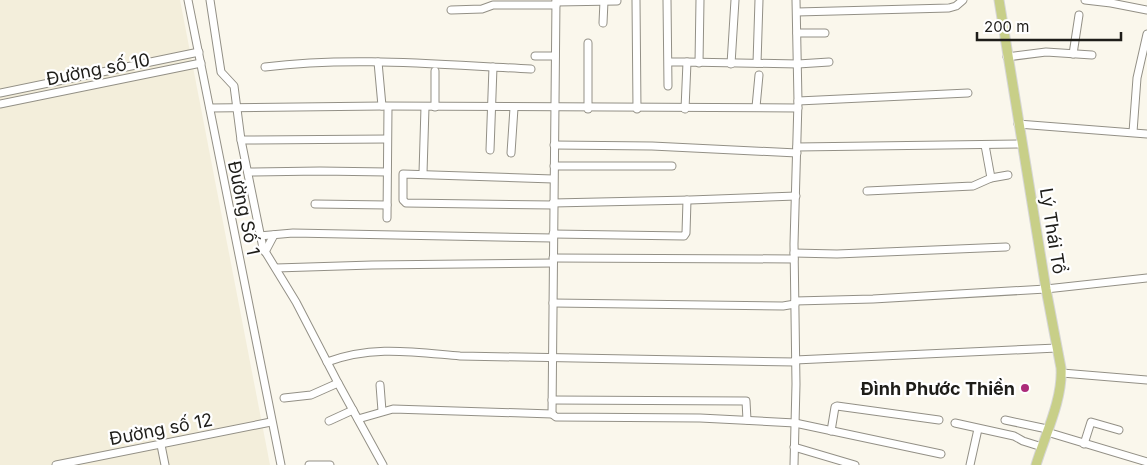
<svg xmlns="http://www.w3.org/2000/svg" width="1147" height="465" font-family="Inter,sans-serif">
  <rect width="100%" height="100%" fill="#faf7ec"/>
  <path fill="#f3eedb" d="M0 0H180L270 465H0Z"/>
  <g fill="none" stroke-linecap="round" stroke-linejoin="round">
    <defs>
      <g id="minor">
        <path d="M188 0 281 465"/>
        <path d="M210 0 221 72 234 86 241 140 263 248 296 302 338 383 383 465"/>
        <path d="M636 0 637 109"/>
        <path d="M667 0 668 86"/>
        <path d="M1085 0 1111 3 1147 10"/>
        <path d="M556 2 617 1"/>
        <path d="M451 10 482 9 493 5H556"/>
        <path d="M797 12 949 8 956 6 963 0"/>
        <path d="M603 23 604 1"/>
        <path d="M797 33H825"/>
        <path d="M588 43V109"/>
        <path d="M1073 54 1079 15"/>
        <path d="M535 56H555"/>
        <path d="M1007 57 1046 52 1092 55"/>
        <path d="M378 62 382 106"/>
        <path d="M669 62H687"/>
        <path d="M699 63 700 0"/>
        <path d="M757 63 759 0"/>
        <path d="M731 64 735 0"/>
        <path d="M265 67C353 56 443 65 531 69"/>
        <path d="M0 93 199 52"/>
        <path d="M798 101 968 93"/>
        <path d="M0 104 201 63"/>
        <path d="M435 107V71"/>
        <path d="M756 107 759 75"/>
        <path d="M210 108 382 106 798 108"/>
        <path d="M685 109 687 62 798 64 829 62"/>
        <path d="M1018 124 1147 134"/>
        <path d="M1133 132 1137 78 1147 34"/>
        <path d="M241 140 387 139"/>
        <path d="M554 145 652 146 797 153"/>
        <path d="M985 145 991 178"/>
        <path d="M797 147 1021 144"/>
        <path d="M490 150 493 67"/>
        <path d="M511 153 514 108"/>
        <path d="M554 166H672"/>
        <path d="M248 172 320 171 387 172"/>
        <path d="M423 173 425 107"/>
        <path d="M867 191 973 186 991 178 1008 175"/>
        <path d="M553 203 690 200 796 196"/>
        <path d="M315 204 387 205"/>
        <path d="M553 205 406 203 403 200V174L553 179"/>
        <path d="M387 218 388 107"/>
        <path d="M553 234 684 236 686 233 687 200"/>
        <path d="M259 236 293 233 553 238"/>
        <path d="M265 252 274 235"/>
        <path d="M794 253 837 254 1006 247"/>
        <path d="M553 258 794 259"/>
        <path d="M276 268 372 265 553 263"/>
        <path d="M795 301 873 299 1046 289 1147 278"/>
        <path d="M553 303 783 306 795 304"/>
        <path d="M795 360 1057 348"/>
        <path d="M327 362C372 345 413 352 460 356L795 362"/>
        <path d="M1062 373 1147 380"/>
        <path d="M380 385 382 411"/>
        <path d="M284 398 311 395 338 383"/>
        <path d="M552 400 746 401 747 420"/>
        <path d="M552 414 556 0"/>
        <path d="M358 419 393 409 552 414 556 417 700 418 795 423 941 454"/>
        <path d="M1005 420 1047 429"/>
        <path d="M329 421 353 410"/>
        <path d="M955 423 1014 436 1023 441 1042 447"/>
        <path d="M831 431 835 407 837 406 939 420"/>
        <path d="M1047 432 1147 462"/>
        <path d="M1084 444 1091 422 1119 430"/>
        <path d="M161 445 165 465"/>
        <path d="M794 447 855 465"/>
        <path d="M56 465 271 422"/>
        <path d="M309 465H330"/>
        <path d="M794 465 796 384 794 244 798 101 796 0"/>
        <path d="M970 465 978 429"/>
      </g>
      <path id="major" d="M999 0 1046 289 1061 368C1063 399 1045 435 1036 465"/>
    </defs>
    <use href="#minor" stroke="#939086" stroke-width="9"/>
    <use href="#major" stroke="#d6d6d6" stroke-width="11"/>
    <use href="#minor" stroke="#fff" stroke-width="7"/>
    <use href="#major" stroke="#c8cf88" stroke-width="9"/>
  </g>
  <circle fill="#ac2c7a" stroke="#fff" stroke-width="2" cx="1025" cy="388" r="5"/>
  <g text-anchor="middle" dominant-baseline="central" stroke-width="4.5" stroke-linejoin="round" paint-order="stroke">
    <g font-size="18" fill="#1e1d19" stroke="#fff">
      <text transform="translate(98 69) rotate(-11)">Đường số 10</text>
      <text transform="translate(244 208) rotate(78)">Đường Số 1</text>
      <text transform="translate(1053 231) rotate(81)">Lý Thái Tổ</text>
      <text transform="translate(161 429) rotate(-11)">Đường số 12</text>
    </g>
    <g font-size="18" font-weight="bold" fill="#1e1d19" stroke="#fff" text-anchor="end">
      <text x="1015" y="388">Đình Phước Thiền</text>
    </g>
  </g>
  <path d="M977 32v8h144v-8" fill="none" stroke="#1e1d19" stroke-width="2.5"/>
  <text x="984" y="32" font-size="15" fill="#1e1d19" stroke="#ffffff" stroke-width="4" paint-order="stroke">200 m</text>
</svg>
